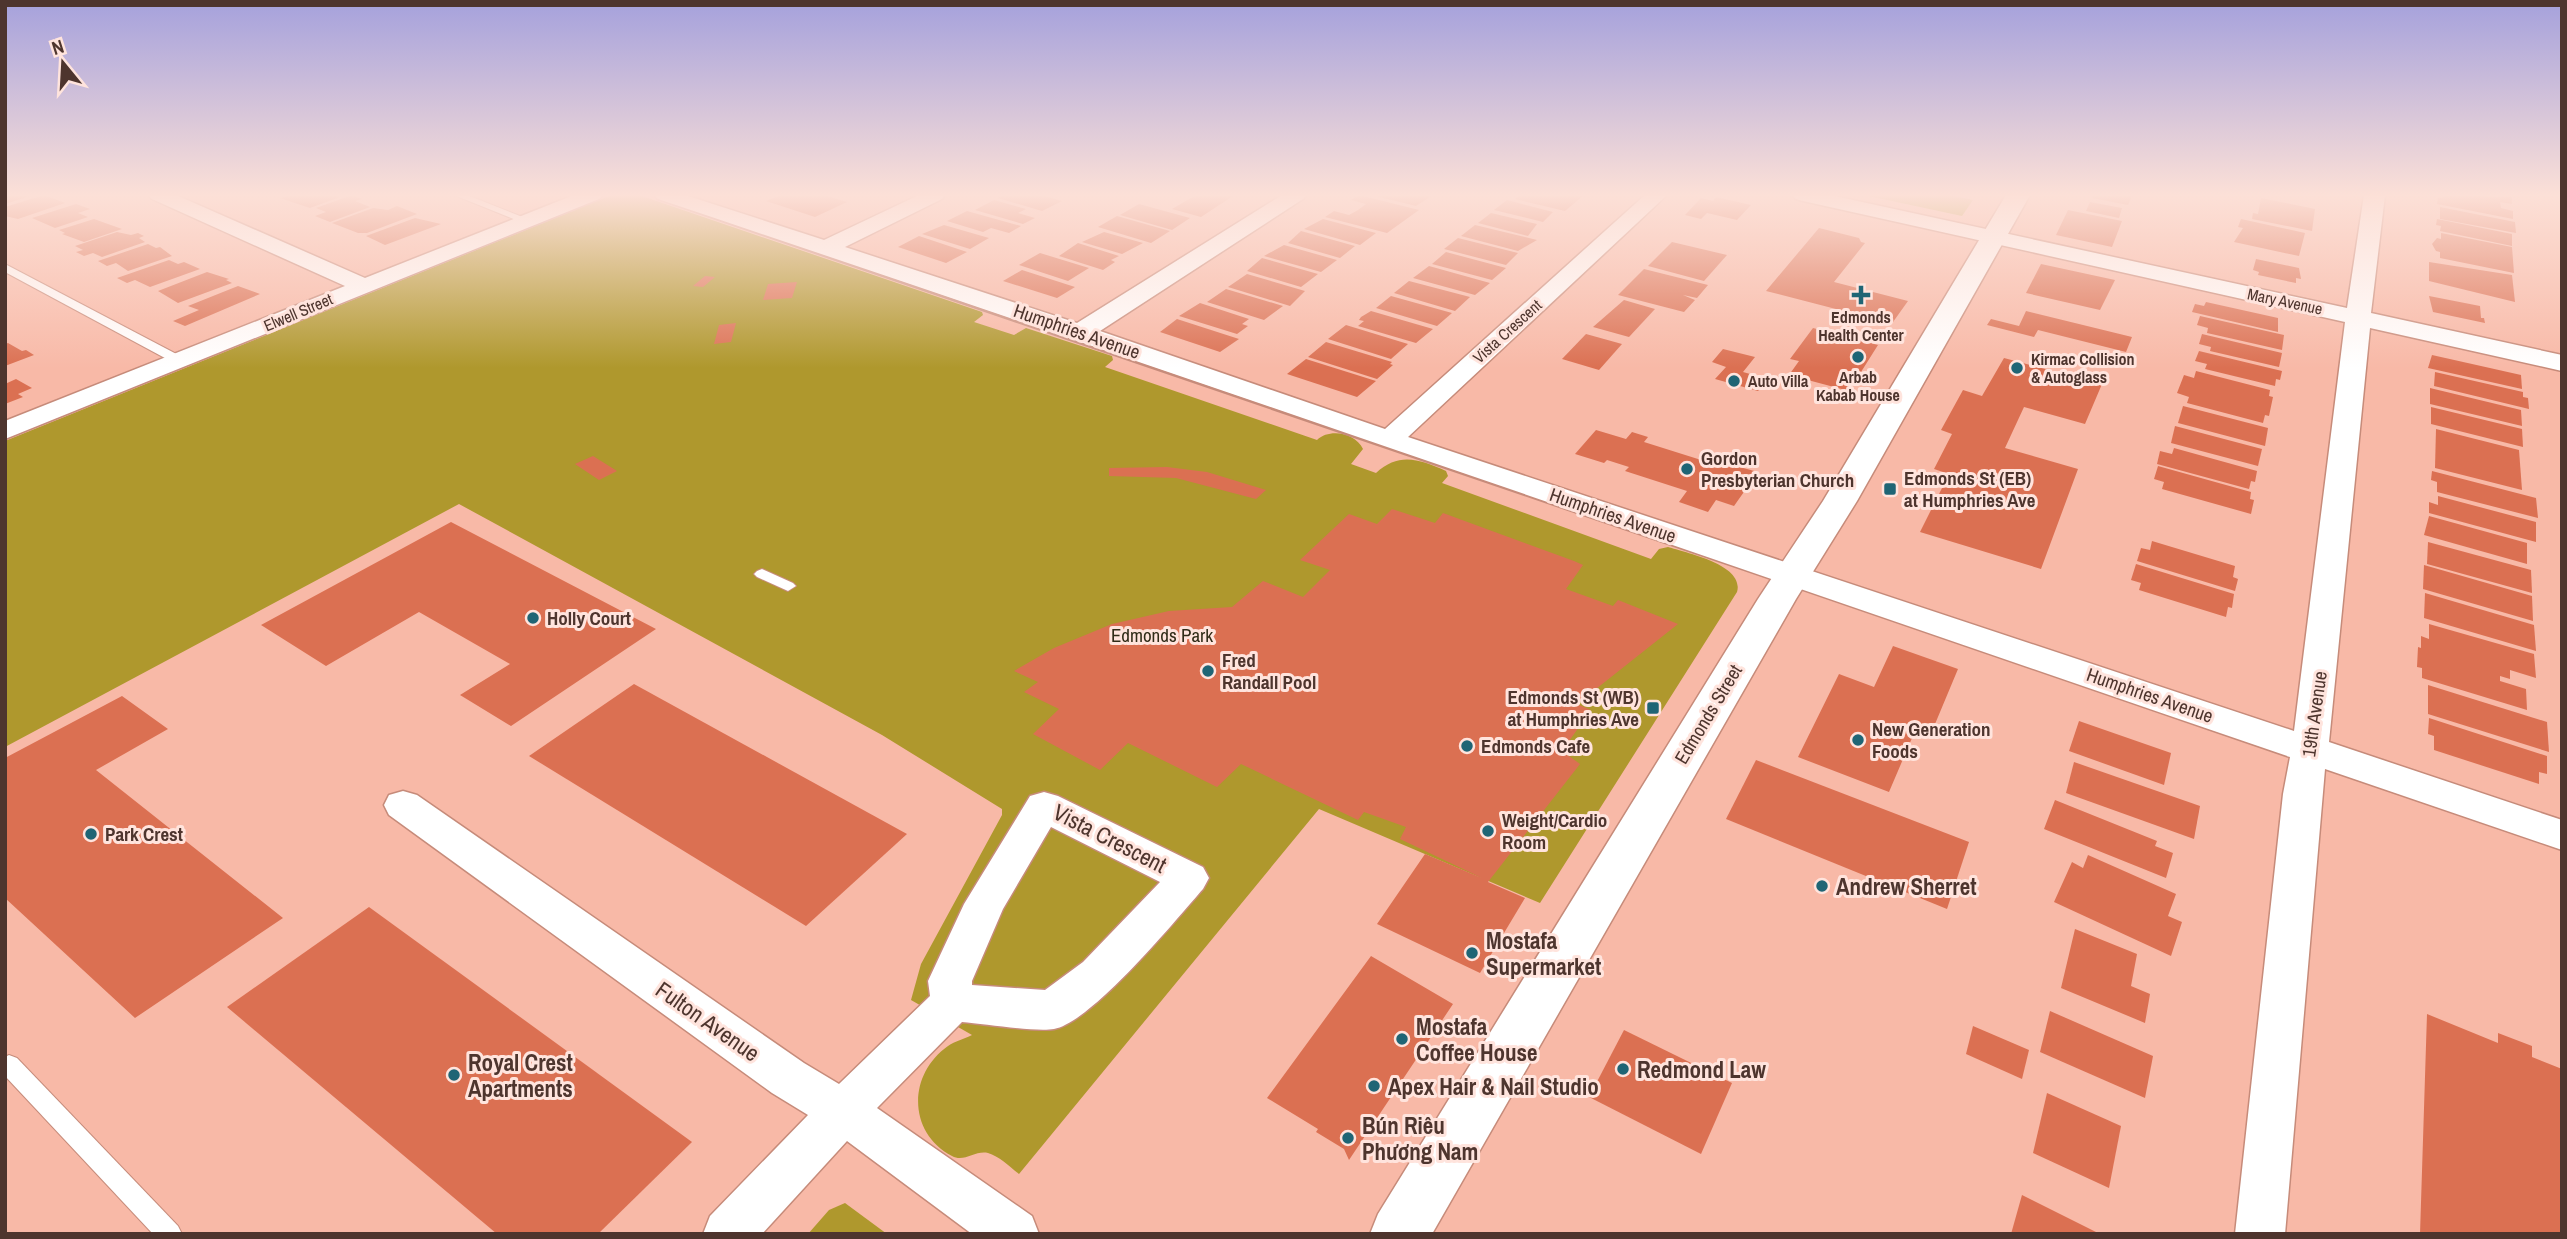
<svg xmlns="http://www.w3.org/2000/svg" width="2567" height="1239" font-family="'Archivo Narrow',sans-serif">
  <rect width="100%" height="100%" fill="#f8b9a7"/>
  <g fill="#af982d">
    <path d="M612 195H639L982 312 983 315 974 322 1014 335 1026 328 1112 356 1113 360 1105 367 1317 440C1330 428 1355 433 1363 449L1351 464 1376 473C1399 452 1419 459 1446 471L1448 476 1442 483 1651 559 1659 549 1668 547C1687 553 1745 565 1737 592L1540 903 1319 809 1019 1174C1010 1167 999 1156 988 1153 975 1150 964 1163 952 1156 908 1133 907 1075 948 1046 955 1041 964 1039 972 1035L911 1000 921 964 1002 815V809L882 735 459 504 5 747V441Z"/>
    <path d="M1864 195H1949L1973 200 1962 216Z"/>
    <path d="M845 1203 887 1234H808L829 1210Z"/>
  </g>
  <g fill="#db7052">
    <path d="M5 195H33L5 204Z"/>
    <path d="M44 195 65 203 18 219 5 216V207Z"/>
    <path d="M292 195H334L340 197 310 208 280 198Z"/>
    <path d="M352 195 362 199 355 201 370 207 330 222 315 216 326 212 316 208Z"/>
    <path d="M781 195H824L847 202 815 217 766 201Z"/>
    <path d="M1004 195H1041L1062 201 1042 211 998 198Z"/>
    <path d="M1196 195H1228L1233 196 1201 217 1172 209Z"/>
    <path d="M1359 195 1419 210 1387 233 1325 217 1334 211 1349 215 1358 210 1366 204 1351 200Z"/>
    <path d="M1371 195H1433L1416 206Z"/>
    <path d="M1520 195H1584L1565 211 1515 199Z"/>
    <path d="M2094 195H2126L2132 196 2128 205 2092 198Z"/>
    <path d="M2444 195 2512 197V204L2500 202 2501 208 2513 211V219L2437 204 2438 198 2444 197Z"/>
    <path d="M1716 197 1751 205 1737 220 1707 213 1701 219 1685 215 1701 198 1713 201Z"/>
    <path d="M2261 198 2315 209 2312 231 2252 219 2253 213 2258 214Z"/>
    <path d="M994 200 1026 209 1018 213 1035 218 1023 224 975 210Z"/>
    <path d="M1507 200 1553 212 1543 222 1494 210Z"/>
    <path d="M2090 202 2122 208 2119 218 2086 211Z"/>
    <path d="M76 204 90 209 78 213 88 217 55 228 32 218Z"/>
    <path d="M1139 204 1190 218 1172 230 1120 215Z"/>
    <path d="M397 206 417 214 367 233H358L332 223 373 208 388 210Z"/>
    <path d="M2440 207 2515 222 2516 233 2440 219Z"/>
    <path d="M2068 210 2122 221 2112 247 2056 235Z"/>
    <path d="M967 211 1021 226 1009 233 991 228 983 232 947 221Z"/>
    <path d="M1491 213 1537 224 1528 236 1478 223Z"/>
    <path d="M1117 216 1170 231 1151 243 1098 227Z"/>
    <path d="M415 218 441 224 385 245 366 236Z"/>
    <path d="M94 219 122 229 84 242 62 234 65 233 59 230Z"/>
    <path d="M1323 219 1376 233 1360 245 1304 229Z"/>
    <path d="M2241 219 2305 233 2299 256 2234 242 2243 228 2238 227Z"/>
    <path d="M2437 219 2512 234V246L2440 231 2441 226 2436 225Z"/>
    <path d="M944 225 989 238 970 249 922 234Z"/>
    <path d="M1475 225 1537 240 1518 251 1461 236Z"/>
    <path d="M1819 228 1859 238 1861 242 1865 243 1834 282 1908 301 1893 322H1886L1766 291Z"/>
    <path d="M1301 231 1355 246 1340 258 1288 243Z"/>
    <path d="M117 232 131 235 138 233 144 236 139 238 145 242 102 257 93 253 84 256 76 252 83 250 75 246Z"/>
    <path d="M1104 232 1143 243 1122 254 1082 242Z"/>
    <path d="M2441 233 2512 247 2514 273 2440 258V252L2436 251 2432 244 2437 238 2441 239Z"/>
    <path d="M919 236 967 252 946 263 898 247Z"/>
    <path d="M1458 238 1518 253 1506 265 1444 249Z"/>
    <path d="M1672 242 1727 255 1704 281 1648 266Z"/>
    <path d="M1078 243 1119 256 1111 260 1115 262 1103 270 1059 256Z"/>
    <path d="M148 244 156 248 160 247 172 256 128 271 116 263 107 266 98 261Z"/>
    <path d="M1284 245 1337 260 1321 272 1264 256Z"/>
    <path d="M1446 252 1506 268 1492 280 1432 264Z"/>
    <path d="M1040 253 1089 268 1068 281 1019 265Z"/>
    <path d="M1262 258 1318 274 1301 287 1247 271Z"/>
    <path d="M2256 259 2299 268 2301 279 2296 278V283L2258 275 2259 272 2253 270Z"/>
    <path d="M169 260 178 264 184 262 200 269 150 287 135 280 127 283 117 278Z"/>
    <path d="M2429 262 2512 275 2515 302 2429 281Z"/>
    <path d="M2041 264 2115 280 2100 310 2026 293Z"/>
    <path d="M1429 266 1490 283 1475 295 1413 278Z"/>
    <path d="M1644 269 1708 285 1697 298 1683 295 1695 300 1684 312 1618 295Z"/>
    <path d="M1022 270 1075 287 1057 298 1003 281Z"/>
    <path d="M207 272 229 279 226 280 232 283 178 303 158 291Z"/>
    <path d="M1247 274 1305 291 1290 306 1228 287Z"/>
    <path d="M705 276 715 277 703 287 693 286Z"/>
    <path d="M1409 281 1470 297 1455 311 1394 293Z"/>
    <path d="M797 282 792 298 763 300 768 284Z"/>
    <path d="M238 286 260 294 185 326 173 321 199 310 188 306Z"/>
    <path d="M1226 289 1283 306 1264 320 1207 302Z"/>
    <path d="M1391 296 1452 313 1437 326 1376 308Z"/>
    <path d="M2429 296 2480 306 2481 318H2484L2485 323 2433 312Z"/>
    <path d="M1624 300 1655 309 1629 337 1593 327Z"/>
    <path d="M2206 302 2278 318V332L2192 312 2195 304 2204 306Z"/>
    <path d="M1200 303 1249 319 1242 324 1248 326 1237 334 1179 316Z"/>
    <path d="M1371 311 1433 329 1416 343 1358 326 1364 321 1359 320 1361 317Z"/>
    <path d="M2026 311 2132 337 2126 352 2038 330 2034 337 1987 325 1991 319 2019 326Z"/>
    <path d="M2200 316 2284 335 2282 350 2207 333 2208 328 2197 325Z"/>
    <path d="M1177 319 1239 339 1220 352 1160 332Z"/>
    <path d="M736 323 731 342 714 344 719 325Z"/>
    <path d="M1346 325 1408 344 1391 359 1328 339Z"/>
    <path d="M1813 328 1878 345 1849 391 1789 375 1799 361 1790 359Z"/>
    <path d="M1586 334 1622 344 1599 370 1562 359Z"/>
    <path d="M2202 334 2282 353 2279 367 2210 351 2211 347 2199 344Z"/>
    <path d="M1326 342 1392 362 1390 364 1393 365 1377 379 1308 357Z"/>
    <path d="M8 343 22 351 26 350 34 355 5 366V344Z"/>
    <path d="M1723 349 1755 357 1743 372 1768 379 1758 391 1715 379 1726 367 1712 362Z"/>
    <path d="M2199 351 2282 371 2280 380 2276 379 2275 386 2205 369 2207 364 2195 361Z"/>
    <path d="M2432 355 2521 375 2522 389 2428 368Z"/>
    <path d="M2004 358 2102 384 2085 424 2024 407 2005 448 2078 469 2041 569 1920 532 1949 474 1934 469 1952 434 1941 430 1963 390 1982 396Z"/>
    <path d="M1306 359 1376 381 1357 397 1287 374Z"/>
    <path d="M2196 371 2270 390 2269 396 2273 397 2269 416 2265 415 2263 423 2187 403 2189 397 2177 393 2184 375 2194 378Z"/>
    <path d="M2435 372 2523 392V397L2528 398 2529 409 2434 386Z"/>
    <path d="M16 379 32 388 18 394 23 397 5 404V384Z"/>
    <path d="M2430 388 2521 410 2522 426 2430 404Z"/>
    <path d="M2183 406 2268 428 2265 446 2178 423Z"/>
    <path d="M2431 407 2522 429 2523 447 2431 424Z"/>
    <path d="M2175 426 2262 449 2258 466 2171 443Z"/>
    <path d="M2436 429 2519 450 2522 490 2435 468Z"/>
    <path d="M1596 430 1626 439 1632 432 1648 437 1644 442 1717 465 1726 453 1741 458 1736 466 1758 472 1734 506 1716 500 1708 512 1679 502 1687 491 1625 471 1629 467 1607 460 1604 463 1575 454Z"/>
    <path d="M2174 448 2257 471 2255 482 2251 481 2249 489 2157 464 2160 451 2172 454Z"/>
    <path d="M593 456 617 471 599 480 575 464Z"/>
    <path d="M2158 466 2251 492 2250 499 2254 500 2251 514 2162 489 2164 482 2154 479Z"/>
    <path d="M1167 467 1207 472 1266 490 1256 499 1176 478 1109 476V468Z"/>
    <path d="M2432 471 2536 498 2538 518 2437 492V482L2431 480Z"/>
    <path d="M2438 496 2536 522V542L2429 513V502L2438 505Z"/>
    <path d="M1392 509 1435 523 1443 513 1574 561 1583 565 1566 589 1613 606 1618 600 1678 624 1577 704 1591 710 1562 751 1580 764 1488 882 1525 898 1480 973 1377 924 1425 854 1482 878 1400 839 1406 827 1364 812 1358 820 1241 764 1217 787 1128 743 1100 770 1033 734 1059 709 1024 692 1038 682 1014 671 1054 648 1112 624 1169 611 1232 607 1263 581 1303 597 1330 570 1300 560 1349 514 1377 524Z"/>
    <path d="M2429 516 2527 543V564L2424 535Z"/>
    <path d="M451 522 656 629 511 726 460 695 510 664 419 612 326 666 261 625Z"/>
    <path d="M2152 541 2235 566 2233 577 2238 579 2235 591 2137 561 2141 548 2150 550Z"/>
    <path d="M2428 542 2531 570 2532 593 2427 564Z"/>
    <path d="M2136 564 2234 594 2232 608 2228 607 2226 617 2139 590 2141 583 2131 580Z"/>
    <path d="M2424 565 2532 596 2533 621 2423 589Z"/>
    <path d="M2425 593 2534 625 2536 651 2424 618Z"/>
    <path d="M2429 624 2534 654 2536 678 2510 670V679L2500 676V681L2526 689 2527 710 2422 678V668L2417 667 2418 647 2421 648V636L2429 639Z"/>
    <path d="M1893 646 1958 669 1930 736 1915 731 1889 792 1798 757 1839 674 1874 687Z"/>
    <path d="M634 684 907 834 806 926 529 756Z"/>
    <path d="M2428 685 2547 722 2549 752 2428 714Z"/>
    <path d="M122 696 168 729 96 770 283 918 135 1018 5 898V758Z"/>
    <path d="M2429 718 2547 756V774L2539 772V784L2434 750V736L2428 734Z"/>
    <path d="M2079 721 2171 753 2164 785 2069 751Z"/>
    <path d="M1756 760 1969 842 1947 909 1726 819Z"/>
    <path d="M2074 762 2200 806 2194 839 2066 793Z"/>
    <path d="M2055 800 2157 841 2155 846 2173 853 2166 878 2044 829Z"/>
    <path d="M2088 855 2176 894 2168 916 2182 922 2171 956 2054 902 2072 862 2083 868Z"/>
    <path d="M369 907 692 1142 598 1234H497L227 1007Z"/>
    <path d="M2075 929 2137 954 2131 986 2150 994 2145 1023 2061 988Z"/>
    <path d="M1371 956 1453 1004 1349 1160 1344 1149 1316 1132 1318 1129 1267 1098Z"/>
    <path d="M2050 1011 2153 1056 2145 1098 2040 1052Z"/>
    <path d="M2427 1014 2498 1043V1033L2532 1046V1057L2562 1069V1234H2420Z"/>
    <path d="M1973 1026 2029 1050 2022 1079 1966 1054Z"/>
    <path d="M1624 1030 1732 1083 1701 1154 1589 1097Z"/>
    <path d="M2047 1093 2121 1126 2109 1188 2033 1153Z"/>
    <path d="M2022 1195 2100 1234H2011Z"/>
  </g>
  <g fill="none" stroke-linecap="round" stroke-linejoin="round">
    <defs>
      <g id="service">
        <path d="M454 195H467L530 220 521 222Z"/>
        <path d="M5 264 184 358 186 361 180 365 176 364 5 272Z"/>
        <path d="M762 569 793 583 796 586 788 591 757 577 754 574 757 571Z"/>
        <path d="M9 1055 17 1058 178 1226 182 1234H153L5 1076V1057Z"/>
      </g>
      <g id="minor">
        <path d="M148 195H176L365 278 574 195H603L599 199 5 439V421L345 286 152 199Z"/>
        <path d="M654 195H685L824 240 919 195H945L942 199 845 247 1077 323 1282 195H1306L1303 199 1100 331 1385 429 1645 195H1667L1408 437 2294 731 2345 322 1803 201 1796 199 1792 195H1830L2347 308 2364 195H2385L2371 313 2562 355V371L2370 328 2329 742 2562 820V850L2325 769 2285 1234H2235L2283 794 2290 757C1746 571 1203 382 658 199Z"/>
        <path d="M403 791 417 795 804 1063 839 1084 930 996 928 981 964 904 1030 796 1044 792 1058 796 1203 867 1209 878 1203 889C1175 921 1092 1022 1054 1029 1035 1032 985 1024 962 1022L877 1108 1032 1216 1039 1234H972L847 1141 762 1234H703L710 1216 808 1115 772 1093 389 815 384 805 389 795ZM1051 827 1160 882 1083 962 1045 990 972 985V981L1003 909Z"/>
      </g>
      <path id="tertiary" d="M2006 195H2030L1857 501 1796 599 1432 1234H1370L1378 1214 1758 599 1823 501Z"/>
    </defs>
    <use href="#service" stroke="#c68b7a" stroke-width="2"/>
    <use href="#minor" stroke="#c68b7a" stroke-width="3"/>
    <use href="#tertiary" stroke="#c68b7a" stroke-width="3"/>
    <use href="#service" fill="#fff" fill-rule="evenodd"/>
    <use href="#minor" fill="#fff" fill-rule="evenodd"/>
    <use href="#tertiary" fill="#fff" fill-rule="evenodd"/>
  </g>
  <linearGradient id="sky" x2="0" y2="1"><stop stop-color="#a5a1dc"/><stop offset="0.53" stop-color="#fce0d7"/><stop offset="1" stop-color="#fce0d7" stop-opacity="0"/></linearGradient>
  <rect width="2567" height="368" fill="url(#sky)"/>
  <g fill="#1f6575" stroke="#ffe4dd" stroke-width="2.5">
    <path d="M1857.5 284.5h7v7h7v7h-7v7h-7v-7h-7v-7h7z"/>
    <circle cx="1858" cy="357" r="7"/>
    <circle cx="2017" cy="368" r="7"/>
    <circle cx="1734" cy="381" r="7"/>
    <circle cx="1687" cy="469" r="7"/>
    <rect x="1883" y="482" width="14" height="14" rx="3.5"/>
    <circle cx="533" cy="618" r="7"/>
    <circle cx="1208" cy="671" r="7"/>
    <rect x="1646" y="701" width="14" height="14" rx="3.5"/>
    <circle cx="1858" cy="740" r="7"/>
    <circle cx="1467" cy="746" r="7"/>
    <circle cx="1488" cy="831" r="7"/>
    <circle cx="91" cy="834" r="7"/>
    <circle cx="1822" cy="886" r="7"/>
    <circle cx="1472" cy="953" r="7"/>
    <circle cx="1402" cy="1039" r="7"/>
    <circle cx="1623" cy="1069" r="7"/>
    <circle cx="454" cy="1075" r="7"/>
    <circle cx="1374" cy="1086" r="7"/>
    <circle cx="1348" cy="1138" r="7"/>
  </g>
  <g text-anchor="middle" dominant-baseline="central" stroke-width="6" stroke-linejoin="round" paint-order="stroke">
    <g font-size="16" fill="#4e352e" stroke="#ffe4dd">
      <text transform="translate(2285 301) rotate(12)">Mary Avenue</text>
      <text transform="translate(298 312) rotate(-23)">Elwell Street</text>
      <text transform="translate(1507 331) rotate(-42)">Vista Crescent</text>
    </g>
    <g font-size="16" font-weight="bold" fill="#4e352e" stroke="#ffe4dd">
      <text x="1861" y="317">Edmonds<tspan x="1861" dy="18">Health Center</tspan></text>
      <text x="2031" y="359" text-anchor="start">Kirmac Collision<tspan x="2031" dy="18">&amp; Autoglass</tspan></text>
      <text x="1858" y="377">Arbab<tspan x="1858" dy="18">Kabab House</tspan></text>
      <text x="1748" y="381" text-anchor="start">Auto Villa</text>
    </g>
    <g font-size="19" fill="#4e352e" stroke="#ffe4dd">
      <text transform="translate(1077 331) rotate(19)">Humphries Avenue</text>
      <text transform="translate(1613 515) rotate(19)">Humphries Avenue</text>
      <text transform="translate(2150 695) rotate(19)">Humphries Avenue</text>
      <text transform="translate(1708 714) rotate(-59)">Edmonds Street</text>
      <text transform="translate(2314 714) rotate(-82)">19th Avenue</text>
    </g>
    <g font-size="19" font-weight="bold" fill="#4e352e" stroke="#ffe4dd" text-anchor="start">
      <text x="1701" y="458">Gordon<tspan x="1701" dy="22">Presbyterian Church</tspan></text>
      <text x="1904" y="478">Edmonds St (EB)<tspan x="1904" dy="22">at Humphries Ave</tspan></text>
      <text x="547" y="618">Holly Court</text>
      <text x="1222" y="660">Fred<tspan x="1222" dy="22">Randall Pool</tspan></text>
      <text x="1639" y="697" text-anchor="end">Edmonds St (WB)<tspan x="1639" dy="22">at Humphries Ave</tspan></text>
      <text x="1872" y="729">New Generation<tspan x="1872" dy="22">Foods</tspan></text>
      <text x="1481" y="746">Edmonds Cafe</text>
      <text x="1502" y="820">Weight/Cardio<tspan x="1502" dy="22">Room</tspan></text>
      <text x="105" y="834">Park Crest</text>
    </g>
    <g font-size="19" fill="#302b17" stroke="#ffe4dd">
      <text x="1162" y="635">Edmonds Park</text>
    </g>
    <g font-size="23" fill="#4e352e" stroke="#ffe4dd">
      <text transform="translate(1110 838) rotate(27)">Vista Crescent</text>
      <text transform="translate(708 1021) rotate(35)">Fulton Avenue</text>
    </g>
    <g font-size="23" font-weight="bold" fill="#4e352e" stroke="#ffe4dd" text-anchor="start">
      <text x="1836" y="886">Andrew Sherret</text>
      <text x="1486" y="940">Mostafa<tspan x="1486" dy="26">Supermarket</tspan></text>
      <text x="1416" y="1026">Mostafa<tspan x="1416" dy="26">Coffee House</tspan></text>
      <text x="468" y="1062">Royal Crest<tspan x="468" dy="26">Apartments</tspan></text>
      <text x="1637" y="1069">Redmond Law</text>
      <text x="1388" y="1086">Apex Hair &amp; Nail Studio</text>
      <text x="1362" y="1125">Bún Riêu<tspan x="1362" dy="26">Phương Nam</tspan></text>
    </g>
  </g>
  <rect width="2567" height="1239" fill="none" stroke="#4e352e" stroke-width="14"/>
  <g transform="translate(63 63) rotate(342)" stroke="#ffe4dd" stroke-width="5" paint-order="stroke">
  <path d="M0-5L12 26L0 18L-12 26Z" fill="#4e352e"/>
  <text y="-10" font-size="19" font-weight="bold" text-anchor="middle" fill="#4e352e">N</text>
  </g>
</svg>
